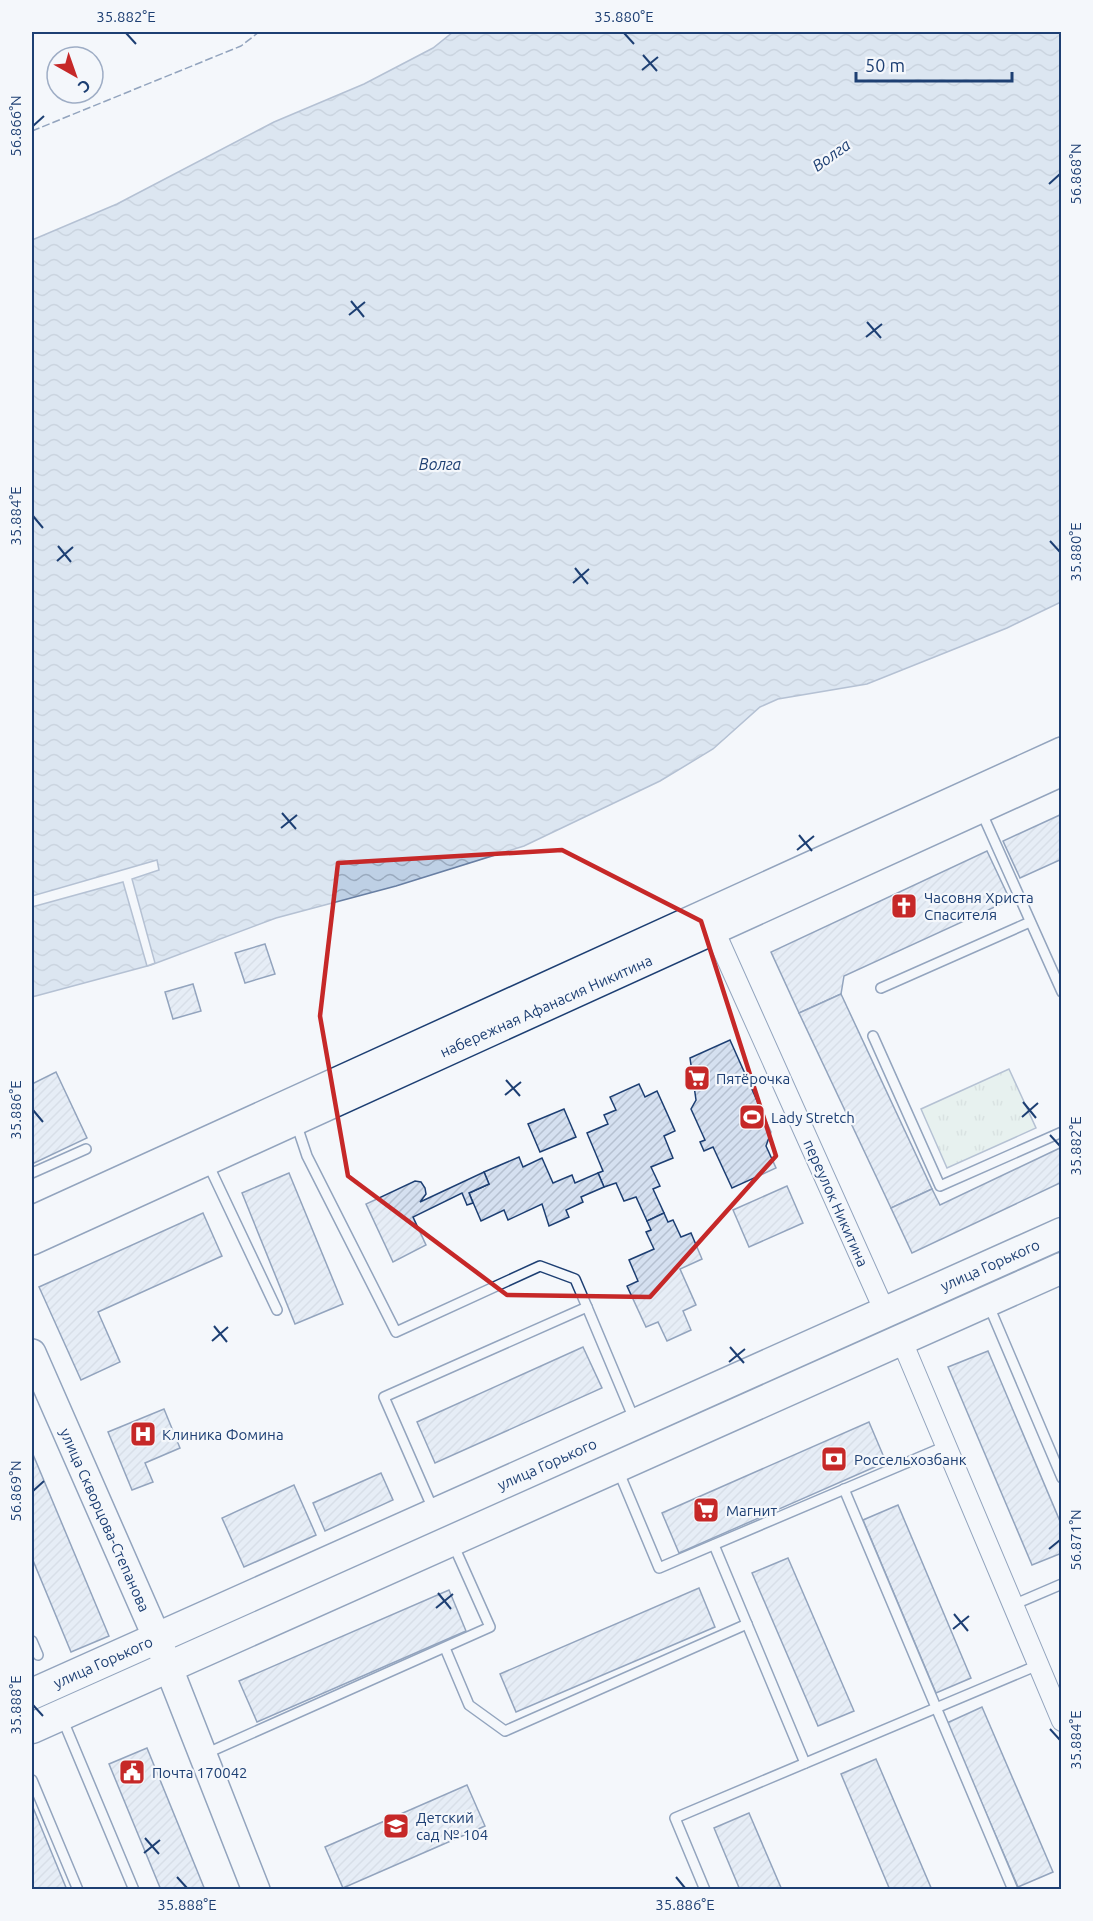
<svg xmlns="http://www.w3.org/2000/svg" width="1093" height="1921" font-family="Ubuntu,sans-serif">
  <defs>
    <pattern id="park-tufts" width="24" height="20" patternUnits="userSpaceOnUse" patternTransform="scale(1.5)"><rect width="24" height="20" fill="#d7e8df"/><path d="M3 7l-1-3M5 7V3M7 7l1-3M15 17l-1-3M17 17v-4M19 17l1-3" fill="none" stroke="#b8c8c3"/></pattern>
    <pattern id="water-waves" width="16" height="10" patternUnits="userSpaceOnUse" patternTransform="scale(1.5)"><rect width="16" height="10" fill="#bed0e5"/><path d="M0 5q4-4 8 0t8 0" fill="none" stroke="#9aaabe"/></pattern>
    <pattern id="building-hatch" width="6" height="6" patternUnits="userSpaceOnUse" patternTransform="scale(1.5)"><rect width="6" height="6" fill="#d5e0f0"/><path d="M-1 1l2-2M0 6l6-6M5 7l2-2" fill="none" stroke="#b6c1d1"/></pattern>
  </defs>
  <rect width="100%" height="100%" fill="#f4f7fb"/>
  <path fill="url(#park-tufts)" stroke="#687fa3" stroke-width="1.5" d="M1009 1069 1036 1128 947 1168 921 1109Z"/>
  <path fill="url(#water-waves)" stroke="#687fa3" stroke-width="1.5" d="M453 32H1061V602L1007 628 867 684 778 699 760 707 713 749 660 781 524 846 396 886 276 918 151 965 32 997V240L117 204 274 122 364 84 433 48Z"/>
  <path fill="#f4f7fb" stroke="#687fa3" stroke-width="1.5" d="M157 860 159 870 132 879 155 963 147 966 123 882 32 907V896Z"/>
  <g fill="url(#building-hatch)" stroke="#1d3f73" stroke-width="1.5">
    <path d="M1062 814V859L1020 878 1003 841Z"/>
    <path d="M987 851 1010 900 844 976 841 994 799 1013 771 952Z"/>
    <path d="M265 944 275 974 245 983 235 953Z"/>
    <path d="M193 984 201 1011 173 1019 165 992Z"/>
    <path d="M841 994 932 1189 891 1208 799 1013Z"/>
    <path d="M730 1040 771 1132 766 1146 776 1168 732 1188 713 1147 704 1151 700 1142 705 1140 691 1109 696 1100 690 1058Z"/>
    <path d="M56 1072 87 1138 32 1164V1084Z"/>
    <path d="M639 1084 645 1097 657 1091 675 1131 664 1136 673 1158 651 1167 660 1186 653 1189 664 1213 647 1221 636 1197 624 1201 616 1183 604 1187 598 1173 603 1171 587 1133 608 1124 604 1115 616 1110 610 1097Z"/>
    <path d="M564 1109 576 1137 540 1152 528 1124Z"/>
    <path d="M1062 1147V1182L912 1253 891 1208 932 1189 940 1205Z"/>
    <path d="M519 1157 523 1167 542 1158 553 1183 572 1175 575 1183 598 1173 604 1187 581 1197 583 1202 566 1210 569 1217 549 1226 542 1204 508 1220 504 1210 481 1221 469 1193 489 1184 484 1172Z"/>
    <path d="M484 1172 489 1184 469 1193 473 1203 467 1205 462 1193 413 1217 426 1245 393 1262 366 1204 415 1181 421 1182 425 1188 426 1194 420 1202Z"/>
    <path d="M289 1173 343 1304 295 1324 242 1193Z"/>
    <path d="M787 1186 803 1223 749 1247 733 1210Z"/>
    <path d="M203 1213 222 1256 98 1312 120 1362 81 1380 39 1287Z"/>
    <path d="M664 1213 668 1222 673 1220 681 1237 691 1233 702 1259 680 1269 696 1305 683 1311 691 1330 667 1341 658 1322 646 1327 627 1286 638 1281 629 1260 654 1249 646 1232 651 1230 647 1221Z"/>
    <path d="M583 1347 602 1388 435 1463 417 1422Z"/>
    <path d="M988 1351 1062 1526V1553L1032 1565 948 1367Z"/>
    <path d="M164 1409 180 1448 145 1463 153 1482 132 1490 108 1432Z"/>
    <path d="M869 1422 886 1462 679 1553 662 1513Z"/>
    <path d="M32 1452 109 1636 71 1652 32 1558Z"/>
    <path d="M381 1473 393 1500 325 1531 313 1503Z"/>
    <path d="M294 1485 316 1535 244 1567 222 1518Z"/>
    <path d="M898 1505 971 1678 936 1693 863 1520Z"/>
    <path d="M788 1558 854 1711 818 1726 752 1573Z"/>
    <path d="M699 1588 715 1627 516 1712 500 1674Z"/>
    <path d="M449 1590 466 1631 257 1722 239 1681Z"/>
    <path d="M982 1707 1053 1872 1018 1887 947 1723Z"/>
    <path d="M147 1748 205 1890H161L109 1764Z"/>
    <path d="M876 1759 932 1890H890L841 1774Z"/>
    <path d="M467 1785 485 1826 343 1888 325 1847Z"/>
    <path d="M32 1805 67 1890H32Z"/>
    <path d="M749 1813 782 1890H740L714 1828Z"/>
  </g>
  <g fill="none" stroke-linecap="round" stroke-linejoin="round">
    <defs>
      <g id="lane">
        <path d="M981 811 1062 992"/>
        <path d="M881 988 1030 922"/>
        <path d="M873 1036 940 1186 1062 1132"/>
        <path d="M296 1123 307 1156 396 1332 540 1266 575 1279 587 1307"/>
        <path d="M208 1164 277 1310"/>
        <path d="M32 1173 86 1149"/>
        <path d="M989 1306 1062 1478"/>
        <path d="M618 1470 659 1568 946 1446"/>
        <path d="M844 1489 1013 1890"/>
        <path d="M433 1509 384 1397 587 1307 634 1419"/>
        <path d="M714 1545 805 1763"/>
        <path d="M1013 1605 1062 1584"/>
        <path d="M32 1641 38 1655"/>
        <path d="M445 1648 469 1705 505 1731 747 1624"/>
        <path d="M62 1718 134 1890"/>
        <path d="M205 1754 490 1627 453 1544"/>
        <path d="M32 1780 78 1890"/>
        <path d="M705 1890 675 1818 1038 1665"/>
      </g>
      <g id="street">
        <path d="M714 930 885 1312"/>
        <path d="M901 1339 1062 1721"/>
      </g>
      <g id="secondary">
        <path d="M32 1220 1062 751"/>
        <path d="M32 1241 1062 772"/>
        <path d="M32 1353 157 1638 256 1890"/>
      </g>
      <g id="primary">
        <path d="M32 1694 1062 1233"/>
        <path d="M32 1728 1062 1268"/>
      </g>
    </defs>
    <use href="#lane" stroke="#1d3f73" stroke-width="12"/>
    <use href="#street" stroke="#1d3f73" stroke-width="22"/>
    <use href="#secondary" stroke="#1d3f73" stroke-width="30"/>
    <use href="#primary" stroke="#1d3f73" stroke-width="33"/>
    <use href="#lane" stroke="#f4f7fb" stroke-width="9"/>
    <use href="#street" stroke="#f4f7fb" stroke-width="20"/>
    <use href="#secondary" stroke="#f4f7fb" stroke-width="27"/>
    <use href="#primary" stroke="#f4f7fb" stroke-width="30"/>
    <path stroke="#1d3f73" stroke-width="1.5" stroke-dasharray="8 3" stroke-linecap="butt" d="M32 131 241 46 259 32"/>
  </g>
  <path d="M0 0H1093V1921H0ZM562 850 701 921 776 1156 650 1297 507 1295 348 1176 320 1016 338 863Z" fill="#f4f7fb" fill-opacity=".55" fill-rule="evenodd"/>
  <path fill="none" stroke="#c62828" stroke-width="4.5" stroke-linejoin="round" d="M562 850 701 921 776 1156 650 1297 507 1295 348 1176 320 1016 338 863Z"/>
  <path fill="none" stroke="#1d3f73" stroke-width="2" d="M126 33 136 44M624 33 634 44M643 55 657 71M642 70 658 57M33 126 44 116M1049 184 1060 174M351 301 364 317M349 315 365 302M867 322 881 338M866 337 882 324M33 516 43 528M1050 541 1060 552M58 546 71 562M57 561 73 547M575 568 588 584M573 583 589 569M282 813 296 829M281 828 297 815M799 835 812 851M797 850 814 836M506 1080 520 1096M505 1095 521 1082M1023 1102 1036 1118M33 1110 43 1122M1022 1117 1038 1103M1050 1135 1060 1146M214 1326 227 1342M212 1341 228 1327M730 1347 744 1363M729 1362 745 1349M33 1491 44 1481M1049 1549 1060 1540M438 1593 451 1609M436 1608 453 1594M954 1614 968 1631M953 1629 969 1616M33 1705 43 1716M1050 1729 1060 1740M145 1838 159 1854M144 1853 160 1840M177 1877 187 1888M676 1877 685 1888"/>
  <defs>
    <symbol id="church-square" viewBox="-11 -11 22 22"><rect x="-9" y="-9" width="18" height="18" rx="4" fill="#c62828" stroke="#f4f7fb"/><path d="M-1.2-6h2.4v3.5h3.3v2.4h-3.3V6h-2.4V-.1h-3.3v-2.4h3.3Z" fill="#fff"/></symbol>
    <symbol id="supermarket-square" viewBox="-11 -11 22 22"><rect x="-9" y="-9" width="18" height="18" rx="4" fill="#c62828" stroke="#f4f7fb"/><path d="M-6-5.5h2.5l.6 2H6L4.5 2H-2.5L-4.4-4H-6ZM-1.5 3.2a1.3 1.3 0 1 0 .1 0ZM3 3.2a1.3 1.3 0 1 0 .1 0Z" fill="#fff"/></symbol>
    <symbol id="stadium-square" viewBox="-11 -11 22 22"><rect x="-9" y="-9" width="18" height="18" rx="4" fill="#c62828" stroke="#f4f7fb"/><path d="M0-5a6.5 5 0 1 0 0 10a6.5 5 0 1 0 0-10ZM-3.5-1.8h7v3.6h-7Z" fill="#fff"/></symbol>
    <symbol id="hospital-square" viewBox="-11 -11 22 22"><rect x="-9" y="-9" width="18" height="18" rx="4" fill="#c62828" stroke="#f4f7fb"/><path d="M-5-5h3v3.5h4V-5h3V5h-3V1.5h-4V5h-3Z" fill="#fff"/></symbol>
    <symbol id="bank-square" viewBox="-11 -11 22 22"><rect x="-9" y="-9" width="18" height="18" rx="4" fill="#c62828" stroke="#f4f7fb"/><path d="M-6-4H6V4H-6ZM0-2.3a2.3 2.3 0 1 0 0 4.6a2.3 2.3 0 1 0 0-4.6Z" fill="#fff"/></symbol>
    <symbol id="civic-square" viewBox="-11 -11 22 22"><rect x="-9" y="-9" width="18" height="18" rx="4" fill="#c62828" stroke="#f4f7fb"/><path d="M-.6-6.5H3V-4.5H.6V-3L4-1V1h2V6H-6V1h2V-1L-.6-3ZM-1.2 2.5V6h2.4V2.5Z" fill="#fff"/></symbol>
    <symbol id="school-square" viewBox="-11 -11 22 22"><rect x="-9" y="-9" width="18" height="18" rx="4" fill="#c62828" stroke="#f4f7fb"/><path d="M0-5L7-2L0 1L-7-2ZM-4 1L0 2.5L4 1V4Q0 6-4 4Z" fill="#fff"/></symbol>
  </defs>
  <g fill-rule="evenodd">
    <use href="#church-square" x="889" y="891" width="30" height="30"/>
    <use href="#supermarket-square" x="682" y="1063" width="30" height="30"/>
    <use href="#stadium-square" x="737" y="1102" width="30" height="30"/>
    <use href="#hospital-square" x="128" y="1419" width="30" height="30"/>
    <use href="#bank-square" x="819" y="1444" width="30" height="30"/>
    <use href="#supermarket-square" x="691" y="1495" width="30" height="30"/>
    <use href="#civic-square" x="117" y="1757" width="30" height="30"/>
    <use href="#school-square" x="381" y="1811" width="30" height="30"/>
  </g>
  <g text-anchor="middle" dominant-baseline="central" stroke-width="4.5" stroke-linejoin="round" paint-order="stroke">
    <g font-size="15" fill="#1d3f73" stroke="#f4f7fb" text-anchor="start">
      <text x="924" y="897">Часовня Христа<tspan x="924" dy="17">Спасителя</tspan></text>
      <text x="716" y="1078">Пятёрочка</text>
      <text x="771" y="1117">Lady Stretch</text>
      <text x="162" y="1434">Клиника Фомина</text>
      <text x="854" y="1459">Россельхозбанк</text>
      <text x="726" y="1510">Магнит</text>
      <text x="152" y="1772">Почта 170042</text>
      <text x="416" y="1817">Детский<tspan x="416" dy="17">сад № 104</tspan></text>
    </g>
    <g font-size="15" fill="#1d3f73" stroke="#f4f7fb">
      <text transform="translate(546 1006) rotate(-24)">набережная Афанасия Никитина</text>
      <text transform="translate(836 1203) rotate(66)">переулок Никитина</text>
      <text transform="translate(990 1265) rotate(-24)">улица Горького</text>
      <text transform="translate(547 1464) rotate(-24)">улица Горького</text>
      <text transform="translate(105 1520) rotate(66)">улица Скворцова-Степанова</text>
      <text transform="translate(103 1662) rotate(-24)">улица Горького</text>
    </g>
    <g font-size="16" font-style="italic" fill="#1d3f73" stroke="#f4f7fb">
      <text transform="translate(831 155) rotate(-36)">Волга</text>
      <text x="440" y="464">Волга</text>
    </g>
  </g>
  <rect width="1093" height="1921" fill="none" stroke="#f4f7fb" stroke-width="66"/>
  <g transform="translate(75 75) rotate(140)"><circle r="28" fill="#f4f7fb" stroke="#9eadc5" stroke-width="1.5"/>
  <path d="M0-4.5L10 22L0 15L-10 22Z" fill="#c62828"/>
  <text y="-9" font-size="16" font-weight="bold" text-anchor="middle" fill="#1d3f73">С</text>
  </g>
  <path d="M856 72v9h156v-9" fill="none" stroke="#1d3f73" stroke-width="3"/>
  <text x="865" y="72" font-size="18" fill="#1d3f73" stroke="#f4f7fb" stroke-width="4.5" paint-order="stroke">50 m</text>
  <rect x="33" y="33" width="1027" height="1855" fill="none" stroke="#1d3f73" stroke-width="2"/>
  <g font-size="15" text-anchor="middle" fill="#1d3f73">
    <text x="126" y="22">35.882°E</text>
    <text x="624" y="22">35.880°E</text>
    <text transform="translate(16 126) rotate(-90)" y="5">56.866°N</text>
    <text transform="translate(1076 174) rotate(-90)" y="5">56.868°N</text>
    <text transform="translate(16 516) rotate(-90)" y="5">35.884°E</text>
    <text transform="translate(1076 552) rotate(-90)" y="5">35.880°E</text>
    <text transform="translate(16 1110) rotate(-90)" y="5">35.886°E</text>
    <text transform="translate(1076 1146) rotate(-90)" y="5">35.882°E</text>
    <text transform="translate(16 1491) rotate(-90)" y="5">56.869°N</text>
    <text transform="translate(1076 1540) rotate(-90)" y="5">56.871°N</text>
    <text transform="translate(16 1705) rotate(-90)" y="5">35.888°E</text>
    <text transform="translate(1076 1740) rotate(-90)" y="5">35.884°E</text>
    <text x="187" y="1910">35.888°E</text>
    <text x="685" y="1910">35.886°E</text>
  </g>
</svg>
